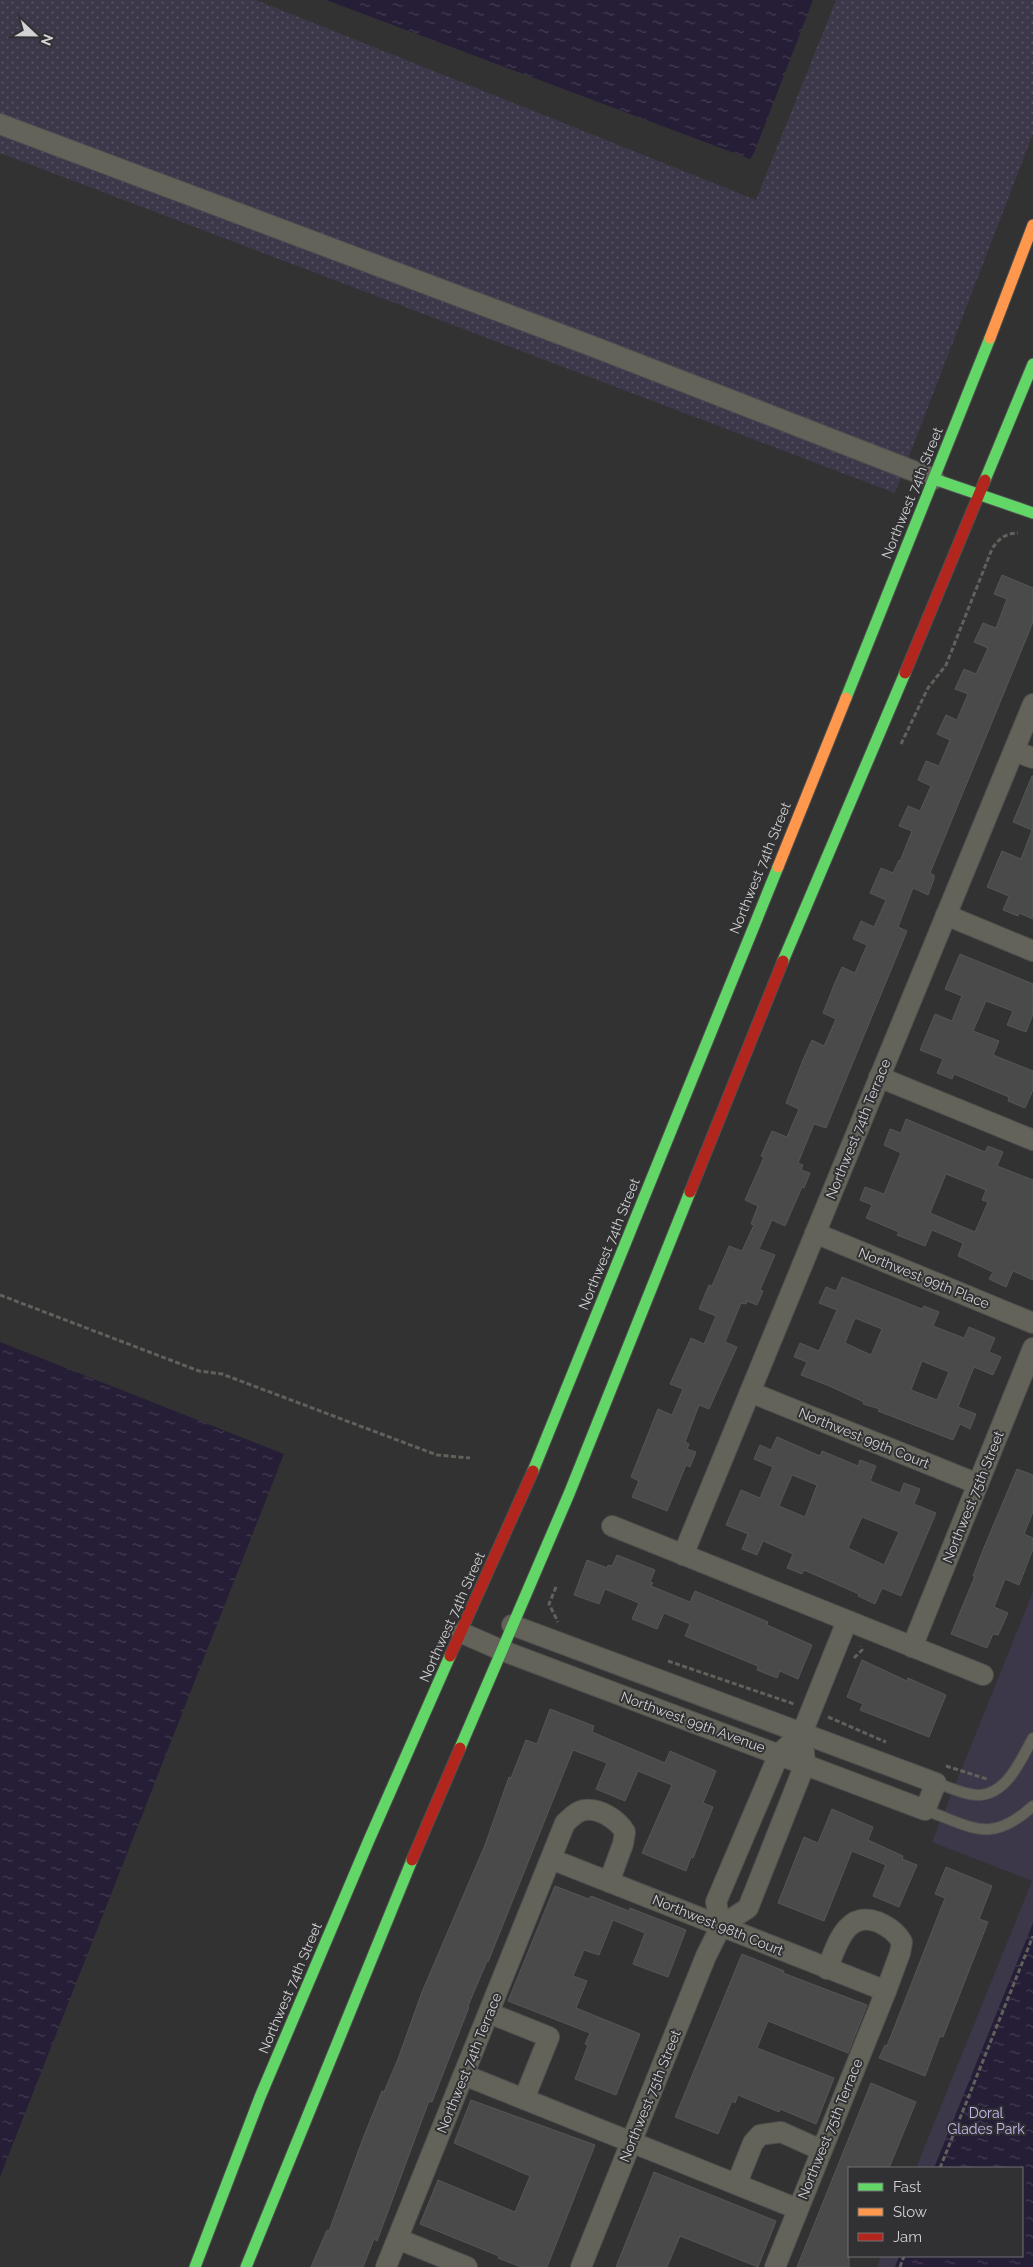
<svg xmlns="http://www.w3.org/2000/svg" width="1033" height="2267" font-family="Raleway,sans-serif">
  <defs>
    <pattern id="grass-dots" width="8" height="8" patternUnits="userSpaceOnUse" patternTransform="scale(1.25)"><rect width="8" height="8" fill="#3d374a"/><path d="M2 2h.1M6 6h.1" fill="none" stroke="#585363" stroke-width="1.8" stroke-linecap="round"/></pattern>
    <pattern id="water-ripples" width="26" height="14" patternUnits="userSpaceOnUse" patternTransform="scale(1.25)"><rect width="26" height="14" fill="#261d37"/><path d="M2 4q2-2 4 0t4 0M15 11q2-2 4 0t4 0" fill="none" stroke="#453d53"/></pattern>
  </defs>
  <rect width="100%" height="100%" fill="#323232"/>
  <path fill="url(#grass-dots)" d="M0 0H256L756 200 836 0H1033V134L895 493 0 153Z"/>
  <path fill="#3d374a" d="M1033 1592V2267H877L881 2256H1022V2168H916L1032 1881 932 1842Z"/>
  <g fill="url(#water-ripples)">
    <path d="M326 0H813L754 153 750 159Z"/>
    <path d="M0 1342 284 1454 0 2177Z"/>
    <path d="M1033 1923V2267H895L899 2256H1022V2168H934Z"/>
  </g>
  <g fill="#4a4a4a" stroke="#565657" fill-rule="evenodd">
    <path d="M1002 575 1033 588V622L930 873 934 875V879L928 895 913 888 898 927 907 931 835 1106 826 1128 814 1124 798 1163 803 1165 801 1170 810 1173 804 1188 802 1187 785 1226 772 1220 759 1249 775 1255 760 1290 763 1291 757 1305 747 1301 746 1304 741 1303 725 1342 737 1347 709 1409 699 1405 685 1442 689 1444 687 1449 696 1452 690 1467 686 1465 667 1511 632 1497 639 1481 631 1477 658 1409 672 1415 683 1389 670 1384 691 1338 704 1344 716 1316 699 1309 709 1285 712 1286 729 1246 742 1251 754 1225 751 1224 758 1206 745 1200 764 1157 761 1156 772 1131 787 1137 799 1109 786 1103 803 1060 812 1040 824 1046 836 1019 823 1013 834 985 842 967 855 973 867 945 853 939 861 921 874 927 886 900 870 893 881 868 893 873 899 860 900 861 912 831 899 826 908 806 920 811 931 786 918 780 926 761 939 766 950 740 937 734 946 715 957 720 968 694 955 689 964 669 976 674 988 648 974 642 983 623 996 628 1007 599 994 594Z"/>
    <path d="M1032 776H1033V919L1019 913 1018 916 1003 910 1009 896 987 887 1002 851 1021 859 1032 830 1013 822Z"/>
    <path d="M960 954 1033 984V1014L1026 1032 1007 1025 1013 1011 986 1001 973 1031 999 1041 993 1055 1033 1071V1090L1025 1108 1008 1101 1009 1097 954 1074 952 1079 937 1073 943 1059 920 1050 935 1014 952 1021 962 996 945 989Z"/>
    <path d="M906 1119 985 1152 988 1146 1003 1152 997 1166 1033 1180V1280L1013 1271 1006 1287 989 1279 993 1272 958 1256 963 1243 932 1230 925 1246 897 1235 899 1232 866 1218 872 1205 860 1200 865 1187 884 1194 901 1153 884 1145 890 1129 901 1133ZM946 1174 986 1190 982 1200 988 1202 975 1232 930 1213Z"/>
    <path d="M842 1277 922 1309 924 1306 939 1312 933 1326 964 1338 969 1327 995 1338 989 1352 1001 1357 993 1375 974 1367 958 1407 976 1414 970 1429 960 1424 953 1440 878 1411 880 1409 863 1404 864 1402 827 1385 801 1375 807 1362 794 1357 800 1343 819 1351 837 1310 819 1303 826 1287 836 1291ZM855 1318 882 1329 871 1355 845 1343ZM922 1361 949 1372 937 1400 911 1390Z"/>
    <path d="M777 1437 820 1456 822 1451 858 1466 860 1460 876 1466 870 1481 900 1493 904 1483 920 1489 914 1504 936 1513 901 1596 882 1588 875 1604 858 1596 859 1594 804 1570 802 1574 787 1568 793 1554 763 1541 757 1555 742 1549 748 1534 726 1525 741 1490 760 1498 773 1467 754 1459 760 1445 771 1450ZM792 1475 817 1485 805 1517 779 1506ZM862 1517 899 1532 884 1565 848 1548Z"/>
    <path d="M1017 1469 1033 1475V1512L1024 1534 1033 1538V1549L1019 1585 1005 1579 994 1607 1008 1613 998 1635 993 1634 987 1648 951 1634 975 1576H973L983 1550Z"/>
    <path d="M617 1555 655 1570 650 1582 653 1583 651 1586 690 1602 695 1591 768 1622 767 1625 812 1645 798 1679 780 1671 777 1678 757 1670 758 1666 685 1636 690 1624 664 1613 657 1629 632 1619 639 1603 605 1589 599 1604 574 1595 587 1560 607 1568 608 1565 612 1566Z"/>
    <path d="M862 1660 907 1681 908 1678 946 1695 929 1737 860 1710 863 1704 847 1697Z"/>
    <path d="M550 1709 594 1726 592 1732 665 1763 670 1751 716 1771 703 1803 713 1807 693 1858 691 1857 686 1871 642 1853 672 1785 638 1771 625 1801 596 1789 607 1763 573 1750 488 1962 487 1961 468 2006 469 2007 432 2102 429 2101 377 2241 374 2239 363 2267H311L327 2230 329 2231 362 2141 382 2091 384 2092 398 2059 422 1992 485 1845 509 1777 511 1778 526 1740 537 1744Z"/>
    <path d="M832 1809 873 1827 868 1840 903 1856 902 1859 917 1865 899 1907 873 1896 886 1865 852 1851 824 1921 778 1903 804 1837 818 1843Z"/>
    <path d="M946 1867 992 1886 979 1919 988 1922 943 2037 940 2036 925 2076 879 2058 885 2045 887 2046 945 1898 935 1894Z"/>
    <path d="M555 1886 589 1899 591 1896 629 1911 630 1908 686 1930 668 1977 633 1964 645 1933 613 1920 599 1955 584 1950 573 1976 587 1981 576 2008 640 2034 616 2095 575 2079 588 2045 585 2044 590 2033 508 2001Z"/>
    <path d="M742 1954 784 1971 783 1973 867 2005 848 2053 768 2021 757 2048 834 2078 816 2124 780 2109 779 2112 738 2095 735 2103 732 2101 718 2134 675 2117Z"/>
    <path d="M871 2083 916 2102 889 2168H849V2267H797Z"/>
    <path d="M471 2100 595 2145 547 2267H521L498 2258 499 2256 420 2224 438 2180 515 2212 530 2176 454 2143Z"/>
    <path d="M654 2172 776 2221 758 2267 680 2236 667 2267H616Z"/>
  </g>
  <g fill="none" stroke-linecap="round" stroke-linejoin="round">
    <defs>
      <g id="lane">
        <path d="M936 1783C949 1787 967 1796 980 1795 1008 1793 1021 1759 1033 1738"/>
        <path d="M925 1810C973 1827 990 1845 1033 1806"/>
      </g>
      <g id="street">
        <path d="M0 124 597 348 934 479"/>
        <path d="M1014 751 1033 758"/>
        <path d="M946 915 1033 951"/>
        <path d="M879 1077 1033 1140"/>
        <path d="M815 1233 1033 1323"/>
        <path d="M750 1392 978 1484"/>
        <path d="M612 1526 983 1675"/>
        <path d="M683 1555 1033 704"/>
        <path d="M462 1633 501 1650 925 1810 936 1783 512 1625"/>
        <path d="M912 1647 1033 1348"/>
        <path d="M551 1859 886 1991"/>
        <path d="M721 1926 716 1902 779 1754 802 1733 847 1621"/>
        <path d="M489 2013 549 2037 524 2099"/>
        <path d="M464 2075 798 2209"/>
        <path d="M737 2183 753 2143 760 2135 781 2132 821 2150"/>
        <path d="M398 2239 467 2267"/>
        <path d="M386 2267 565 1823C571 1818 576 1811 585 1810 600 1808 618 1820 625 1832L623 1844 609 1882"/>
        <path d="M581 2267 706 1956 721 1926 748 1908 805 1764 804 1752"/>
        <path d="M775 2267 886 1991 900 1953 902 1942C896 1932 889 1927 878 1922 845 1910 837 1946 827 1969"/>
      </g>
      <g id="fast">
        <path d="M934 479 1033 513"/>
        <path d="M985 480 1033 364"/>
        <path d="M846 698 990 338"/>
        <path d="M783 961 905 673"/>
        <path d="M533 1471 778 867"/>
        <path d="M460 1748 569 1494 690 1192"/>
        <path d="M195 2267 260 2097 369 1840 450 1656"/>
        <path d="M246 2267 412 1860"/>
      </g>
      <g id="slow">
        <path d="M990 338 1033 225"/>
        <path d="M778 867 846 698"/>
      </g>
      <g id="jam">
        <path d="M905 673 985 480"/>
        <path d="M690 1192 783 961"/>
        <path d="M450 1656 533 1471"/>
        <path d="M412 1860 460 1748"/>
      </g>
    </defs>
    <use href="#lane" stroke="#4f4f4f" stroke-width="12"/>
    <use href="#street" stroke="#4f4f4f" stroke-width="22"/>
    <use href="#fast" stroke="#4f4f4f" stroke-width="13"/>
    <use href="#slow" stroke="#4f4f4f" stroke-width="13"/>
    <use href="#jam" stroke="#4f4f4f" stroke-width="13"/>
    <g stroke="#61615b" stroke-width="3" stroke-dasharray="5 2.5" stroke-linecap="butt">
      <path d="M901 744 928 688 946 665 992 549C998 539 1006 533 1018 533"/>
      <path d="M0 1295 199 1371 222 1374 437 1455 470 1458"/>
      <path d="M556 1587 549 1604 558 1622"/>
      <path d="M854 1658 862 1650 861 1646"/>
      <path d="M668 1661 794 1704"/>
      <path d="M828 1717 886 1742"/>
      <path d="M946 1766 987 1779"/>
      <path d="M940 2168 1033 1936"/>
      <path d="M900 2267 904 2256"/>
    </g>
    <use href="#lane" stroke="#63635a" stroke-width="10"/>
    <use href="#street" stroke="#63635a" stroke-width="20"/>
    <use href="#fast" stroke="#63d668" stroke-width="11"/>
    <use href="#slow" stroke="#ff974d" stroke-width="11"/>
    <use href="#jam" stroke="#b3261e" stroke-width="11"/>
  </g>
  <g text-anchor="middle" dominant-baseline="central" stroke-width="4" stroke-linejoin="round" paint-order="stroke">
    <g font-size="14" fill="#d2d1d3" stroke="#313133">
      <text transform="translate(912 493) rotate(-68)">Northwest 74th Street</text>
      <text transform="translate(760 868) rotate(-68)">Northwest 74th Street</text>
      <text transform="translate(858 1129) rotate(-68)">Northwest 74th Terrace</text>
      <text transform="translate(609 1244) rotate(-68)">Northwest 74th Street</text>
      <text transform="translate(924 1278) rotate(22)">Northwest 99th Place</text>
      <text transform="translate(864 1438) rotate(22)">Northwest 99th Court</text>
      <text transform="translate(973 1497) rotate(-68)">Northwest 75th Street</text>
      <text transform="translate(452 1617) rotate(-66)">Northwest 74th Street</text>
      <text transform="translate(693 1722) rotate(20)">Northwest 99th Avenue</text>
      <text transform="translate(718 1925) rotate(22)">Northwest 98th Court</text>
      <text transform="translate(290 1988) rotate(-67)">Northwest 74th Street</text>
      <text transform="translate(469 2063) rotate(-68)">Northwest 74th Terrace</text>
      <text transform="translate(650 2096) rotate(-68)">Northwest 75th Street</text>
      <text transform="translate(830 2129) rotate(-68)">Northwest 75th Terrace</text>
    </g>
    <g font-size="14" fill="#c9b7f3" stroke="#313133">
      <text x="986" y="2113">Doral<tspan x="986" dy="16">Glades Park</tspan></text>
    </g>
  </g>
  <rect x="848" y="2167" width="175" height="90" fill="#313133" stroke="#717173"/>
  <rect x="858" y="2183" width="25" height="8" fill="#63d668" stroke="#717173"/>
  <text x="893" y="2192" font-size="15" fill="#d2d1d3">Fast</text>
  <rect x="858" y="2208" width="25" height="8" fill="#ff974d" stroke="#717173"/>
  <text x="893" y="2217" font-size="15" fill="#d2d1d3">Slow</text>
  <rect x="858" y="2233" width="25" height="8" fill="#b3261e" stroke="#717173"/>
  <text x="893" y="2242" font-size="15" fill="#d2d1d3">Jam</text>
  <g transform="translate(35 35) rotate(112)" stroke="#313133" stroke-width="4" paint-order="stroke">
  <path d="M0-4L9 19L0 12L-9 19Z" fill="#d2d1d3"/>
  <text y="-8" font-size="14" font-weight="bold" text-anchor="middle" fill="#d2d1d3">N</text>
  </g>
</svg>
